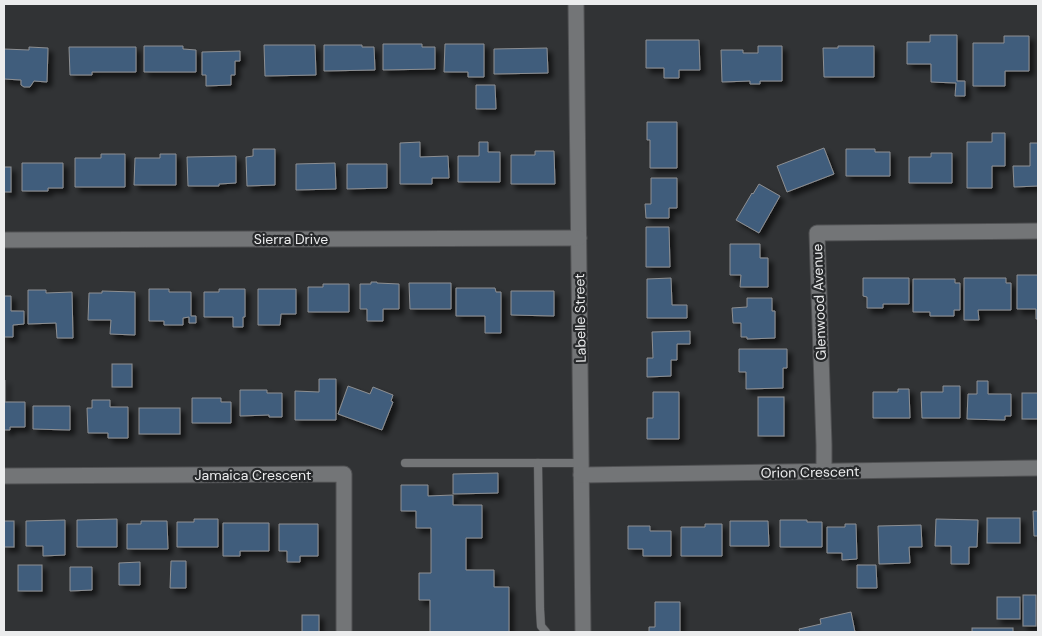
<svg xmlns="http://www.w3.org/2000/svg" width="1042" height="636" font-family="'DM Sans',sans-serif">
  <defs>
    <filter id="shadow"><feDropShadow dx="4.5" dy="4.5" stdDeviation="2.5" flood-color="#0009"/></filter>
  </defs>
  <rect width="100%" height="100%" fill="#313335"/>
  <g fill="#405d7c" stroke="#8d8f92" filter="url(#shadow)">
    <path d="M930 35H957V81H965V96H955L956 83 931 82V64H907V42H930Z"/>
    <path d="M1004 36H1029V71H1005V86H973V43H1004Z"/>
    <path d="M646 40H699L700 70H679V78H664V68H646Z"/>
    <path d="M383 44H422V47H435V69L383 70Z"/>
    <path d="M445 44H484V77H468V72H444Z"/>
    <path d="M264 45H315L316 75 265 76Z"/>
    <path d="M324 45H362V47H374L375 70 324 71Z"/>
    <path d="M144 46H183V49L196 50V72H144Z"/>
    <path d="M758 46H782V81H760V84H750V81L722 82 721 50H743V53H758Z"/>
    <path d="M838 46H874V77H824L823 48H838Z"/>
    <path d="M29 47 48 48 47 82 34 81 30 87H24L21 85V80L4 79V49L29 50Z"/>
    <path d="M69 47H136V72H92V75H70Z"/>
    <path d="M547 48 548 73 494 74V49Z"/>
    <path d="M240 51V61H235V75H231V85L206 86V75H202V52Z"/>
    <path d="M476 85H495L496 109H476Z"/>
    <path d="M647 122H677V168H650V140H647Z"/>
    <path d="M992 133H1005V166H992V188H967V142H992Z"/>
    <path d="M420 142V157L448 156 449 178H432V184H400V143Z"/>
    <path d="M479 142H488V152H500V182H458V156H479Z"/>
    <path d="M1030 143H1038V186L1014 187 1013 166H1030Z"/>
    <path d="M824 148 834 174 787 192 777 166Z"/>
    <path d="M253 149H275V185L247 186 246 157 253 156Z"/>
    <path d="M846 149H875V152H890V176H846Z"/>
    <path d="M535 151H554L555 184H511V155H535Z"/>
    <path d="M931 153H952V183H909V157H931Z"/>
    <path d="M101 154H125V187H75V158H101Z"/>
    <path d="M160 154H176V185H134L135 158H160Z"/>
    <path d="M236 156V183L219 184V186H188L187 157Z"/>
    <path d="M22 163H63V188H48V191H22Z"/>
    <path d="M335 163 336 189 296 190V164Z"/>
    <path d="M347 164H387V188L347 189Z"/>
    <rect x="4" y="167" width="7" height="25"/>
    <path d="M651 178H677V208H669V218H646L645 204H651Z"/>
    <path d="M759 184 780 196 759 233 736 220 752 193 753 194Z"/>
    <path d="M646 227H669L670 267H646Z"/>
    <path d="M730 244H760V258H768V287H740L741 275H730Z"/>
    <path d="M1017 275H1038V319H1036V309H1017Z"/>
    <path d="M671 278 672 305H687V318H647V279Z"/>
    <path d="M863 278H909V304H883V308H867V297L863 296Z"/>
    <path d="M964 278H1006V283H1011V310H978L979 320H964Z"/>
    <path d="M913 279H955V283H960V310H954V316H930V312H913Z"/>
    <path d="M371 282H377V283L399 284V309H383V321H367V309H360V284H371Z"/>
    <path d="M409 283H451V309H410Z"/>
    <path d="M323 284H349V312H308V287H323Z"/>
    <path d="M456 288H495L496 292H501V333H485V316H456Z"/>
    <path d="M149 289H169V292H191V316H196V323H189V317L183 318V325H164V321H149Z"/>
    <path d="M219 289H245V317H243V327H233V317H204V292H219Z"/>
    <path d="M258 289H296V314H281L280 325H258Z"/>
    <path d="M28 290H46V293L72 292 73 338H57L56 323 28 324Z"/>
    <path d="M102 291 135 292V335L110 334 111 320H88L89 293H102Z"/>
    <path d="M511 291H554V316L511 315Z"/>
    <path d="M4 296H11V311H24V324L13 325V337H4Z"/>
    <path d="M747 298H772V311H775V338L747 339V337H741V323H733L732 308 747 307Z"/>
    <path d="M690 331V344H677V360H671V376L647 377V358H653L652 332Z"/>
    <path d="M739 349H787V368H783V388L746 389V372H739Z"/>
    <rect x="112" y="364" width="20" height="23"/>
    <path d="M319 379H336V420H295V391L319 392Z"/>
    <path d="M4 380H5V402H25V427H10V430H4Z"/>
    <path d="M977 381H988V394H1011V416H1005V420L967 419 968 394H977Z"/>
    <path d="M348 386 370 394 373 387 393 395 391 401 393 402 382 430 338 414Z"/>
    <path d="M943 386H960V418H922L921 392H943Z"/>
    <path d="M898 389H909L910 418H873V392H898Z"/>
    <path d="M240 390H267V393H282V417H269V415L240 416Z"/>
    <path d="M653 392H679V439H647V418H653Z"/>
    <rect x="1022" y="393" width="16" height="26"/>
    <rect x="758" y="397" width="26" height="39"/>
    <path d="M192 398H221V402H231V423H192Z"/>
    <path d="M92 400H110V407H128V438H108V433H88L87 408H92Z"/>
    <path d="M33 406H70V430L33 429Z"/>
    <rect x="139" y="408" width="41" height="26"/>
    <path d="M498 473V493L453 494V474Z"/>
    <path d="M401 485H428V496L453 495V505H482V538H466V570H494V587H509V632H430V600H419V573H431V528H416V511H401Z"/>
    <path d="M1033 511H1038V536H1034Z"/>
    <rect x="987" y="518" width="33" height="25"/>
    <path d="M117 519V547H77V520Z"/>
    <path d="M194 519H218V547H177V522H194Z"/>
    <path d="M936 519 978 520 977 547H969V564H951V546H935Z"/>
    <path d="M65 520V555L43 556V546H26V521Z"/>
    <path d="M780 520H807V522H822V547H780Z"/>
    <rect x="4" y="521" width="10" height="26"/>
    <path d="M141 521H167L168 549H127V524H141Z"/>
    <path d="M730 521H768L769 546H730Z"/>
    <path d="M223 523H269V551H240V556H223Z"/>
    <path d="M279 524H318V556H300V562H287V551H279Z"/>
    <path d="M705 524H722V556H681V527H705Z"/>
    <path d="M845 524H856L857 559 842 560V553H827V527H845Z"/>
    <path d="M921 525 922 547H909L910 563 879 564 878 526Z"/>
    <path d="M628 526H650V531H671V556H643V549H628Z"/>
    <path d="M171 561H186V588H170Z"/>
    <path d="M140 562V585H119V563Z"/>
    <rect x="18" y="565" width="24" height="26"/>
    <path d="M857 565H876L877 588H857Z"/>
    <path d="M70 567H92V590L70 591Z"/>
    <rect x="1023" y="595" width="13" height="31"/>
    <rect x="997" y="597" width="23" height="22"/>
    <path d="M655 602H680V632H649V627H655Z"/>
    <path d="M851 612 855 632H800L799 629 821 624 820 619Z"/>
    <rect x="302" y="615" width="17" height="17"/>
    <rect x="972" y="628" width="41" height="4"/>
  </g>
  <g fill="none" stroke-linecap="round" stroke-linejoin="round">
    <defs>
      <g id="lane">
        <path d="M405 463H581"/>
        <path d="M538 463 540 609 541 626 546 632"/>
      </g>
      <g id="street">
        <path d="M576 4 583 632"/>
        <path d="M4 240 579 238"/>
        <path d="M824 471V445L817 233 1038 231"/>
        <path d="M581 475 1038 468"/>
        <path d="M4 476 344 474V632"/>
      </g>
    </defs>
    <use href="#lane" stroke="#505153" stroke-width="9"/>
    <use href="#street" stroke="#505153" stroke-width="17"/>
    <use href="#lane" stroke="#737577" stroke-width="8"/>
    <use href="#street" stroke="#737577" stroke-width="15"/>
  </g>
  <g text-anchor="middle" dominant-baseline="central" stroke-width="4.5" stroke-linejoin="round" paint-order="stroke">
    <g font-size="14" fill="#ebeced" stroke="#27292b">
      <text x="291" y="239">Sierra Drive</text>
      <text transform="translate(819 302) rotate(-92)">Glenwood Avenue</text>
      <text transform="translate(580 318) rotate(-91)">Labelle Street</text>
      <text transform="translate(810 472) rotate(-1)">Orion Crescent</text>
      <text x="253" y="475">Jamaica Crescent</text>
    </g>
  </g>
  <rect width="1042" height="636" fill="none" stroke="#ebeced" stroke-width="10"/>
</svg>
